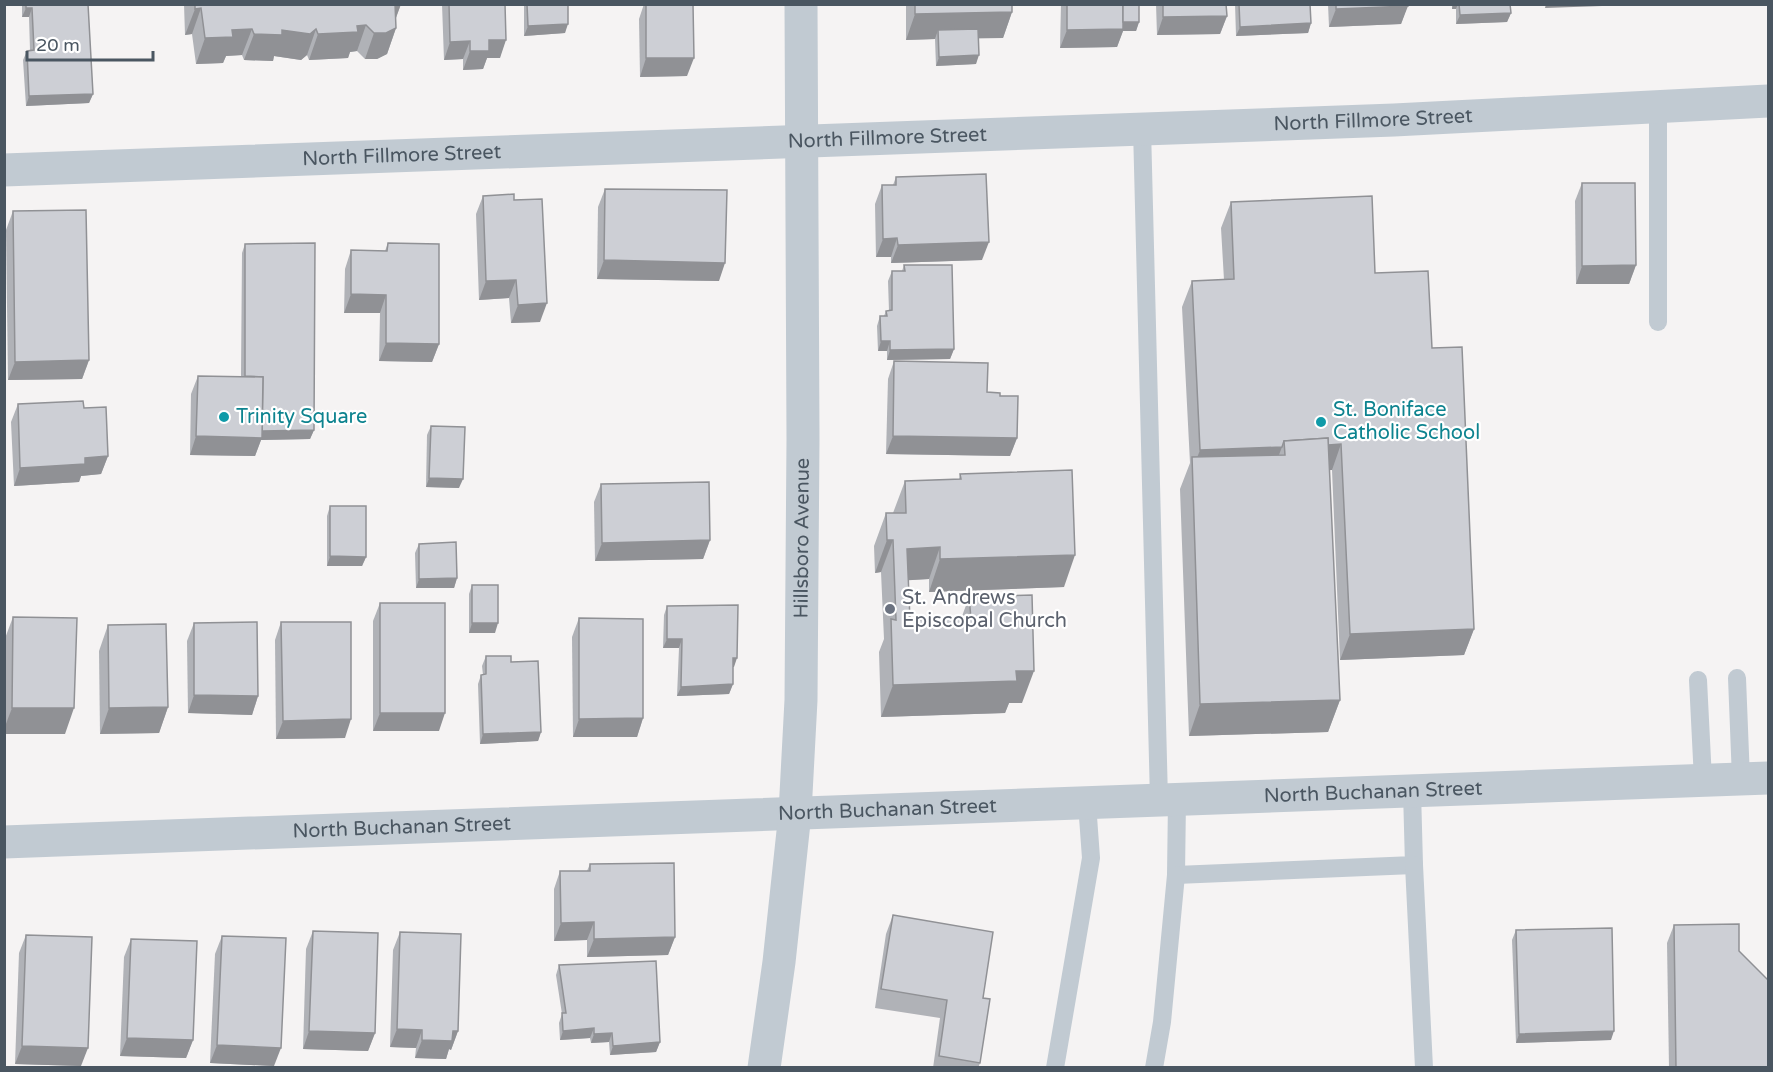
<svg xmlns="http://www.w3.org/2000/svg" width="1773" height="1072" font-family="'Varela Round',sans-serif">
  <rect width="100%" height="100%" fill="#f5f3f3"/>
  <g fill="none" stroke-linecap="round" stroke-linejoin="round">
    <g stroke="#c1cad2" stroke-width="18">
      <path d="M1142 128 1159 800"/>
      <path d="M1658 322V107"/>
      <path d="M1737 678 1741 779"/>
      <path d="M1698 680 1703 780"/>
      <path d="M1177 800 1176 875 1414 865 1412 791"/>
      <path d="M1414 865 1424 1068"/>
      <path d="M1055 1068 1091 858 1087 803"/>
      <path d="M1154 1068 1162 1022 1176 875"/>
    </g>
    <g stroke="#c1cad2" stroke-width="33">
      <path id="s1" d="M4 170 1394 120 1768 101"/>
      <path id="s2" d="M4 842 1768 778"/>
    </g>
    <path stroke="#c1cad2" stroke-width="33" id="s3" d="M764 1068 779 962 795 813 801 700 803 439 801 4"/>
  </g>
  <g fill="#b0b2b7">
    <path d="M22 4H88L93 94 89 103 26 106 23 60 27 51 30 50 29 17H22Z"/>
    <path d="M184 4H401L396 18V28L387 54 377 59H365L357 51 350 52 348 58 309 60 307 55 301 60 274 56 273 61 244 60 242 55 226 56 223 63 196 64 192 34 185 35Z"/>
    <path d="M442 4H505L500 58H487L483 69 463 70V59L444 60Z"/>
    <path d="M524 4H568L565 33 524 36Z"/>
    <path d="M644 4H693L687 76 640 77 639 19Z"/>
    <path d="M906 4H1012V12L1003 38H979L976 64 936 66 935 39 906 40Z"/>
    <path d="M1061 4H1139V22L1136 31H1123L1117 47 1060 48Z"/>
    <path d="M1156 4H1226L1227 16 1220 34 1157 35Z"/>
    <path d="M1235 4H1310L1311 23 1308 33 1236 36Z"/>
    <path d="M1328 4H1408L1401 24 1329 27Z"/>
    <path d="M1452 4H1512L1510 8 1511 13 1507 22 1456 24V9H1452Z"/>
    <path d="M896 177 982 260 891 263V257H876L875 204 882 185H893Z"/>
    <path d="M1582 183 1636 265 1629 284H1576L1575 201Z"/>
    <path d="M605 189 719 281 597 279 598 207Z"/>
    <path d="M483 196 514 200 540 322 511 323 509 298 479 300 476 214Z"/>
    <path d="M1231 202 1375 273 1432 348 1474 629 1464 655 1340 660 1332 470H1329L1340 700 1328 732 1189 736 1180 489 1190 463 1182 307 1192 281 1224 280 1221 228Z"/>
    <path d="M13 211 89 360 82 379 8 380 6 230Z"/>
    <path d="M388 243 439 344 432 362 379 361 380 313H344L345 269 351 250 385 251Z"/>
    <path d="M245 244 314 430 310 439 261 440 255 456 190 455 191 394 198 376H241L242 253Z"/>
    <path d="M904 265 954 349 950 359 887 360V351H878L877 326 880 316H884L886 311H889L888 281 892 271H902Z"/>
    <path d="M894 361 1000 396 1017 438 1010 456 886 454 888 379Z"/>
    <path d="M18 404 84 408 108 456 101 474 81 476 79 482 14 486 11 422Z"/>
    <path d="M431 426 459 488 426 487 427 435Z"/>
    <path d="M960 474 1064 587 929 592V579L908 580 910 620 961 619 969 597 1022 703H1009L1005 713 881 717 879 652 884 639 881 572 875 573 874 546 886 513H893L905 481 959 479Z"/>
    <path d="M601 484 710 540 703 559 595 561 594 502Z"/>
    <path d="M330 506 366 557 362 566H327V516Z"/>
    <path d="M419 544 457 578 454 588H416L415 553Z"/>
    <path d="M472 585 495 633H469V594Z"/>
    <path d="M380 603 439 731H373V621Z"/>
    <path d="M667 606 734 667H733V684L729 694 677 696 679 648H663L664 615Z"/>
    <path d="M13 617 65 734H4V641Z"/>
    <path d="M579 618 643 718 637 737H573L572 637Z"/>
    <path d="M281 622 345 738 276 739 275 640Z"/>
    <path d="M194 623 258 696 252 715 188 713 187 641Z"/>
    <path d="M108 625 168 707 159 733 100 734 99 651Z"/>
    <path d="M486 656 511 662 541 732 538 741 480 744 478 684 481 675H483L482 666Z"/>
    <path d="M590 864 675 937 668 955 587 957V940L554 941V889L560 871H587Z"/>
    <path d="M893 915 983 998 980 1063 978 1068H933L940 1018 875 1008 886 934Z"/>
    <path d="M1674 925 1739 951 1768 1068H1669L1667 943Z"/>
    <path d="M1516 930 1611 1040 1516 1043 1512 940Z"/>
    <path d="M313 931 375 1033 368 1051 303 1049 306 949Z"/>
    <path d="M400 932 458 1031 451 1050 449 1049 446 1059 415 1058 416 1048 390 1047 393 950Z"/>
    <path d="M26 935 81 1066 15 1064 19 953Z"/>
    <path d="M222 936 274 1066 210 1063 215 954Z"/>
    <path d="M131 939 193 1040 186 1058 120 1056 124 957Z"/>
    <path d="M559 965 660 1042 656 1052 610 1055 609 1042 591 1043 590 1038 560 1040 559 1023 562 1014 556 975Z"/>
  </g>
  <g fill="#909195">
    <path d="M394 4H401L392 28Z"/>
    <path d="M1453 4H1458L1456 9H1452Z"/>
    <path d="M1546 4H1603L1602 6 1545 8Z"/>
    <path d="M1408 6 1401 24 1329 27 1336 9Z"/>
    <path d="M26 8H32L29 17H22Z"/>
    <path d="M201 8 192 34 185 35 195 9Z"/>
    <path d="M1012 12 1003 38 938 39V30L935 39 906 40 915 14Z"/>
    <path d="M1511 13 1507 22 1456 24 1460 15Z"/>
    <path d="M1227 16 1220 34 1157 35 1163 17Z"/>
    <path d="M1122 22H1139L1136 31H1123L1117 47 1060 48 1067 30Z"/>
    <path d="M1311 23 1308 33 1236 36 1240 27Z"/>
    <path d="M568 24 565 33 524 36 528 26Z"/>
    <path d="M366 25 357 51 350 52 348 58 309 60 318 34 357 26Z"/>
    <path d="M396 28 387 54 377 59H365L374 33Z"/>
    <path d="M252 29 242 55 226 56 223 63 196 64 205 38 232 30Z"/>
    <path d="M316 29 307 55 301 60 274 56 273 61 244 60 254 34 282 30Z"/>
    <path d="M489 40H506L500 58H487L483 69 463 70 470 51Z"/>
    <path d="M470 41 463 59 444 60 450 42Z"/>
    <path d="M979 55 976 64 936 66 939 57Z"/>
    <path d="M646 58H694L687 76 640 77Z"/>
    <path d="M93 94 89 103 26 106 29 96Z"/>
    <path d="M897 238 891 257H876L883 239Z"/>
    <path d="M989 242 982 260 891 263 898 245Z"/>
    <path d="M604 260 725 263 719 281 597 279Z"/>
    <path d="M1636 265 1629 284H1576L1582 266Z"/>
    <path d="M516 280 509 298 479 300 486 281Z"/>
    <path d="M351 294 386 295 380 313H344Z"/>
    <path d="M547 303 540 322 511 323 518 305Z"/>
    <path d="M881 341H890L887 351H878Z"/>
    <path d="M386 343 439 344 432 362 379 361Z"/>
    <path d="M954 349 950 359 887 360 890 350Z"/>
    <path d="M89 360 82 379 8 380 15 362Z"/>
    <path d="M314 430 310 439 261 440 255 456 190 455 196 436 259 431Z"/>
    <path d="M893 436 1017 438 1010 456 886 454Z"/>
    <path d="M1341 444 1332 470 1278 472 1285 455 1284 447Z"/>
    <path d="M1282 447 1272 473 1192 471 1200 450Z"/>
    <path d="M108 456 101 474 81 476 79 482 14 486 20 468 85 458Z"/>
    <path d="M429 478 463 479 459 488 426 487Z"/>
    <path d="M710 540 703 559 595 561 602 543Z"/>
    <path d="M887 540H893L881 572 875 573Z"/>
    <path d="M940 547 929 579 896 581 907 549Z"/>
    <path d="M1075 555 1064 587 929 592 940 559Z"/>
    <path d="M330 556 366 557 362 566H327Z"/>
    <path d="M457 578 454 588H416L419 579Z"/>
    <path d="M472 623H498L495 633H469Z"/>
    <path d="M1474 629 1464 655 1340 660 1350 634Z"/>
    <path d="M667 639H682L679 648H663Z"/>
    <path d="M733 658H737L734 667H730Z"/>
    <path d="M1016 671H1034L1022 703H1009L1005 713 881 717 893 685Z"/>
    <path d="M733 684 729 694 677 696 681 687Z"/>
    <path d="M194 695 258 696 252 715 188 713Z"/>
    <path d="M1340 700 1328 732 1189 736 1200 704Z"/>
    <path d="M168 707 159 733 100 734 109 708Z"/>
    <path d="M12 708H74L65 734H4V729Z"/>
    <path d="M380 713H445L439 731H373Z"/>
    <path d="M643 718 637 737H573L579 719Z"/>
    <path d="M351 719 345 738 276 739 283 721Z"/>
    <path d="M541 732 538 741 480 744 483 734Z"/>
    <path d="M594 922 587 940 554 941 561 923Z"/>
    <path d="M675 937 668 955 587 957 594 939Z"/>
    <path d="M594 1028 590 1038 560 1040 563 1031Z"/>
    <path d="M397 1029 422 1030 416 1048 390 1047Z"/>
    <path d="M309 1031 375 1033 368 1051 303 1049Z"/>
    <path d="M453 1031H458L451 1050 449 1049 446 1059 415 1058 422 1040Z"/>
    <path d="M1614 1031 1611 1040 1516 1043 1519 1034Z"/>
    <path d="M612 1033 609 1042 591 1043 594 1034Z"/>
    <path d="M127 1038 193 1040 186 1058 120 1056Z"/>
    <path d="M660 1042 656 1052 610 1055 613 1046Z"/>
    <path d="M217 1045 281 1048 274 1066 210 1063Z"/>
    <path d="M22 1046 88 1048 81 1066 15 1064Z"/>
  </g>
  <g fill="#cdcfd5" stroke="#909195" stroke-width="1.5">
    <path d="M26 4H88L93 94 29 96 27 51 34 50 32 8H26Z"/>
    <path d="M195 4H395L396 28 386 33H374L366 25 357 26 358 32 318 34 316 29 310 34 282 30V35L254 34 252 29 232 30 233 37 205 38 201 8 195 9Z"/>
    <path d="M449 4H505L506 40H489V51H470V41L450 42Z"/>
    <path d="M527 4H568V24L528 26Z"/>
    <path d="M646 4H693L694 58H646Z"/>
    <path d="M915 4H1012V12L915 14Z"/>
    <path d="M1067 4H1123V29L1067 30Z"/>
    <rect x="1123" y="4" width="16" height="18"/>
    <path d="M1163 4H1226L1227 16 1163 17Z"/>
    <path d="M1239 4H1310L1311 23 1240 27Z"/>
    <path d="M1336 4H1408V6L1336 9Z"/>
    <path d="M1459 4H1510L1511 13 1460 15Z"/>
    <path d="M978 29 979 55 939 57 938 30Z"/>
    <path d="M986 174 989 242 898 245 897 238 883 239 882 185H896V177Z"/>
    <path d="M1582 183H1635L1636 265 1582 266Z"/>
    <path d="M605 189 727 190 725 263 604 260Z"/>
    <path d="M514 194V200L542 199 547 303 518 305 516 280 486 281 483 196Z"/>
    <path d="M1372 196 1375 273 1428 271 1432 348 1462 347 1474 629 1350 634 1341 444 1328 445V438L1284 441 1282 447 1200 450 1192 281 1234 279 1231 202Z"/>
    <path d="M86 210 89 360 15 362 13 211Z"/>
    <path d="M315 243 314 430 262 431 263 377 245 376V244Z"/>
    <path d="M388 243 439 244V344L386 343V295L351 294V250L387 251Z"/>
    <path d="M904 265H952L954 349 890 350V341H881L880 316H887L886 311 892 310V271H905Z"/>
    <path d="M894 361 988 363 987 392 1000 393V396H1018L1017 438 893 436Z"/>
    <path d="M198 376 263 377 262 438 196 436Z"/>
    <path d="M83 401 84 408 106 407 108 456 85 458V464L20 468 18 404Z"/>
    <path d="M431 426 465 427 463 479 429 478Z"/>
    <path d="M1328 438 1340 700 1200 704 1192 457 1285 455 1284 441Z"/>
    <path d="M1072 470 1075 555 940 559V547L907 549 910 620 971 618 969 597 1032 595 1034 671H1016L1017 681 893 685 891 619 896 620 893 540H887L886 513H906L905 481 961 479 960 474Z"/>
    <path d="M709 482 710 540 602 543 601 484Z"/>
    <path d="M330 506H366V557L330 556Z"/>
    <path d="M456 542 457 578 419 579V544Z"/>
    <rect x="472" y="585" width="26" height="38"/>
    <rect x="380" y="603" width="65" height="110"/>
    <path d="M738 605 737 658H733V684L681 687 682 639H667V606Z"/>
    <path d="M13 617 77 618 74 708H12Z"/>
    <path d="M579 618 643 619V718L579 719Z"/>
    <path d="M257 622 258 696 194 695V623Z"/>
    <path d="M281 622H351V719L283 721Z"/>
    <path d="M166 624 168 707 109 708 108 625Z"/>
    <path d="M486 656H511V662L538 661 541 732 483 734 481 675 486 674Z"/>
    <path d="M674 863 675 937 594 939V922L561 923 560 871H590V864Z"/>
    <path d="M893 915 993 932 983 998 990 999 980 1063 939 1056 947 1000 881 989Z"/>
    <path d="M1739 924V951L1768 980V1068H1676L1674 925Z"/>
    <path d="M1612 928 1614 1031 1519 1034 1516 930Z"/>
    <path d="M313 931 378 933 375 1033 309 1031Z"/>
    <path d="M400 932 461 934 458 1031H453L452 1041 422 1040V1030L397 1029Z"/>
    <path d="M26 935 92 937 88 1048 22 1046Z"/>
    <path d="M222 936 286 938 281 1048 217 1045Z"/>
    <path d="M131 939 197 941 193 1040 127 1038Z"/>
    <path d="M656 961 660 1042 613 1046 612 1033 594 1034V1028L563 1031 562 1013H566L559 965Z"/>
  </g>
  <g fill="#0f9aa8" stroke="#fff" stroke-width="2">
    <circle cx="224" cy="417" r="6"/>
    <circle cx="1321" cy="422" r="6"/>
  </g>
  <circle fill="#6b7280" stroke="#fff" stroke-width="2" cx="890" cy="609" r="6"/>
  <g text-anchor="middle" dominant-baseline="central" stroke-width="4.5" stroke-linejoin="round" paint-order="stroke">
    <g font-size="20" fill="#4a5661" stroke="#fff">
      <text stroke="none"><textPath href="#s1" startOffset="1370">North Fillmore Street</textPath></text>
      <text stroke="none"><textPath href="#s1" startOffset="884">North Fillmore Street</textPath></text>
      <text stroke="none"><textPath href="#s1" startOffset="398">North Fillmore Street</textPath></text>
      <text stroke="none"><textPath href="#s3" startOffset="532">Hillsboro Avenue</textPath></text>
      <text stroke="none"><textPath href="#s2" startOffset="1370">North Buchanan Street</textPath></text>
      <text stroke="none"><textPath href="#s2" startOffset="884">North Buchanan Street</textPath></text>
      <text stroke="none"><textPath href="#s2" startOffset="398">North Buchanan Street</textPath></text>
    </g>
    <g font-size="20" fill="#0d838f" stroke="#fff" text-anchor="start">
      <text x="1333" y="410">St. Boniface<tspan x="1333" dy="23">Catholic School</tspan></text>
      <text x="236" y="417">Trinity Square</text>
    </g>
    <g font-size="20" fill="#5b616d" stroke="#fff" text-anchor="start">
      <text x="902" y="598">St. Andrews<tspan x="902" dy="23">Episcopal Church</tspan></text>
    </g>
  </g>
  <rect width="1773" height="1072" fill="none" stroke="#4a5661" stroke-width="12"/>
  <path d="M27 51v9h126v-9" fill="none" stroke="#4a5661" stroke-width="3"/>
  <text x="36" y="51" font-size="18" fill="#4a5661" stroke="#ffffff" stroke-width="4.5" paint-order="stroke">20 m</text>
</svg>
